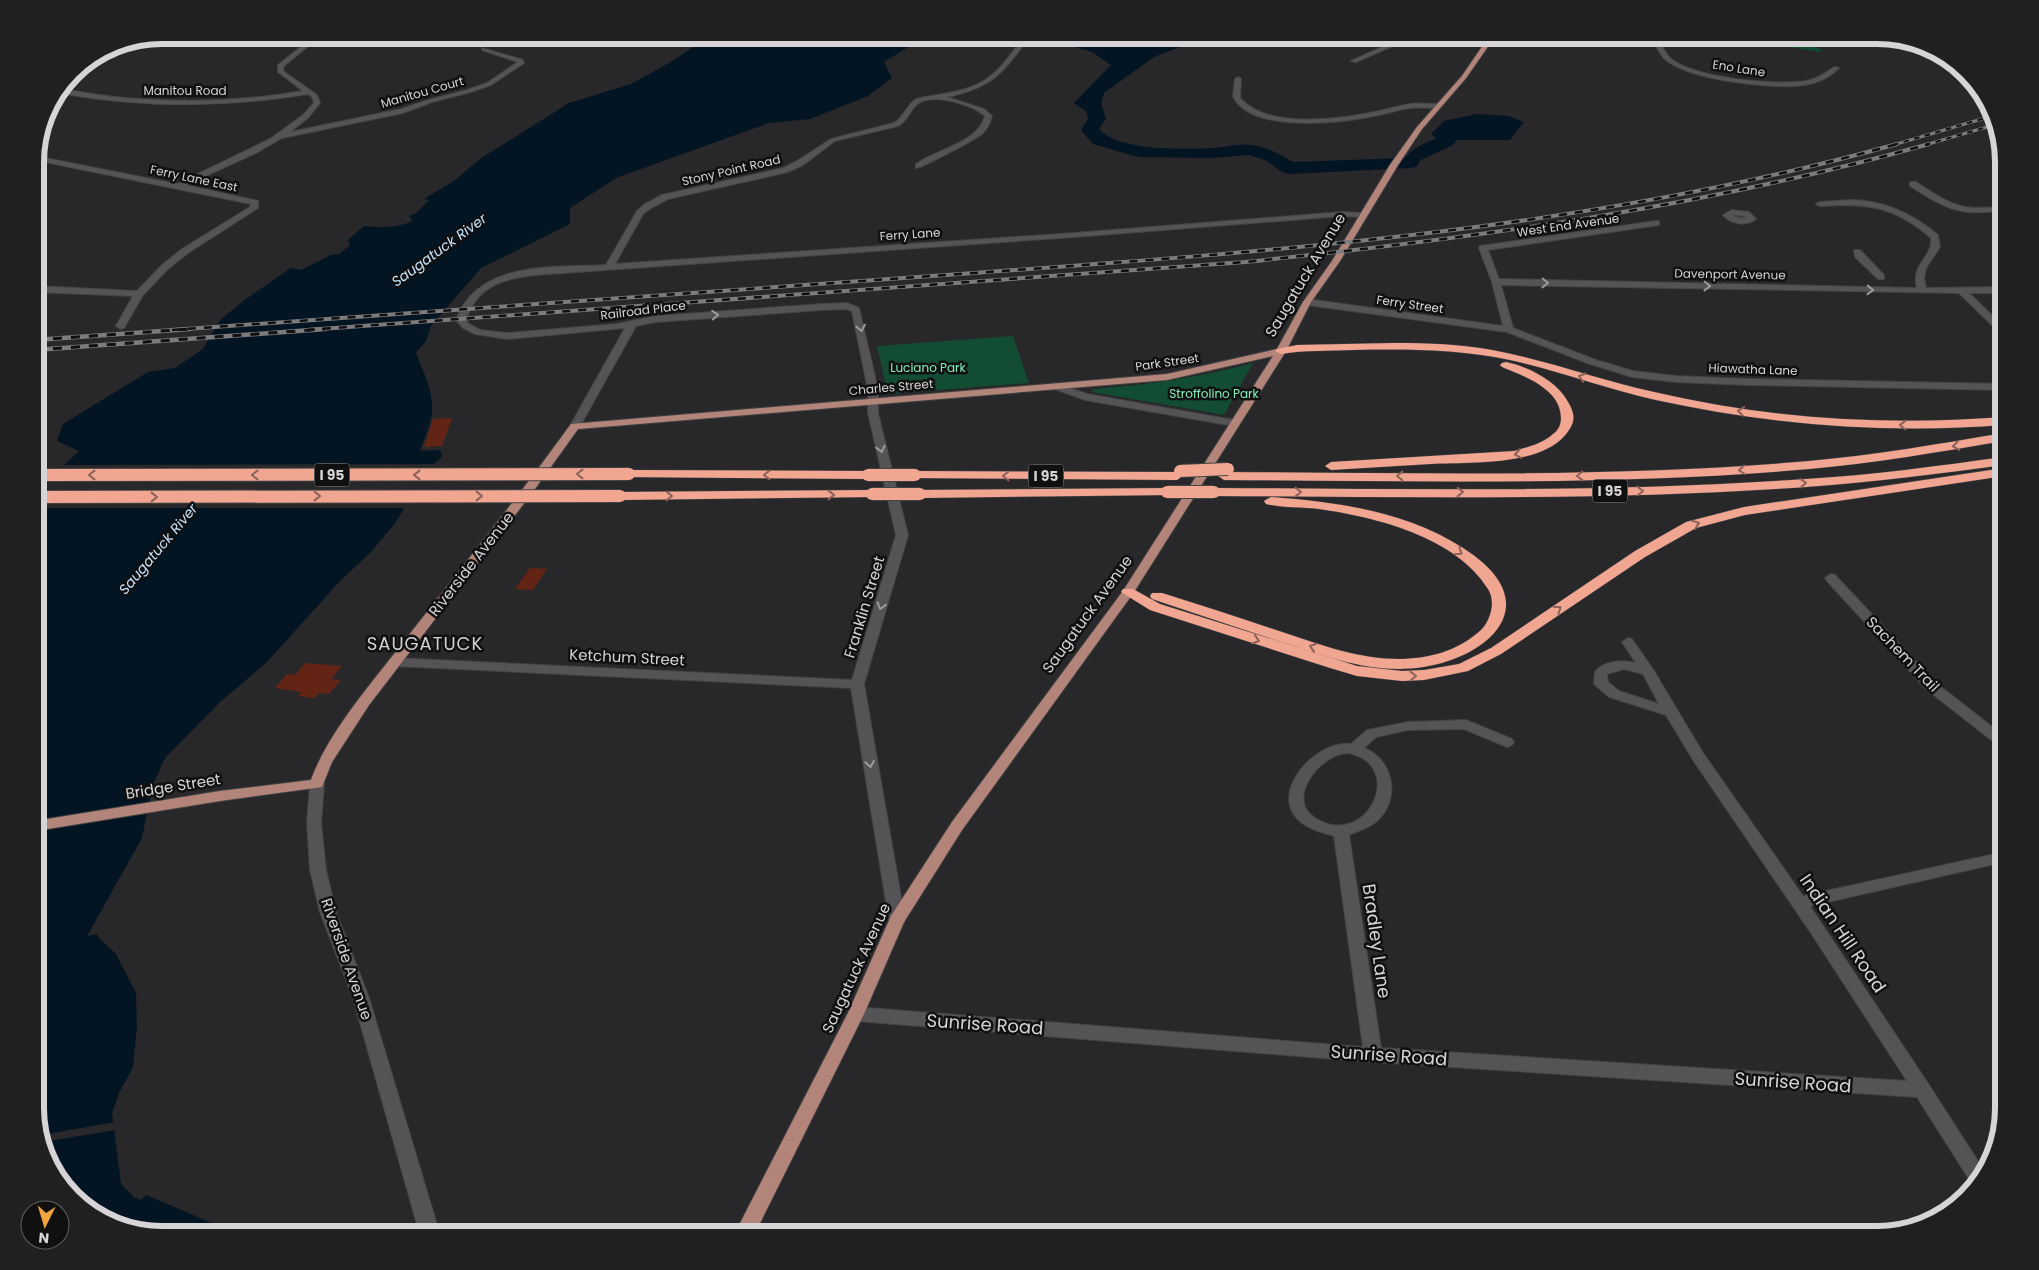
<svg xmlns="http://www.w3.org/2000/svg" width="2039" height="1270" font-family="Poppins,sans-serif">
  <rect width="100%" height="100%" fill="#282729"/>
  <g fill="#114c33">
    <path d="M1768 35H1844L1832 40 1817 39 1812 42 1814 46 1822 50 1820 52 1783 46 1769 39Z"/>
    <path d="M1013 336 1029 383 888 394 877 346Z"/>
    <path d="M1253 363 1224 415 1092 392 1093 389C1148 385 1200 377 1253 363Z"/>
  </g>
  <g fill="#031422">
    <path d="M720 35H928L884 62 892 78 868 96 810 119 769 123 616 178 570 208V224L481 268 431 326 426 341 416 353C424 374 436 396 431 419 428 430 423 443 420 451L439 450 442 453 441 458 431 466 395 523 371 552 341 580 266 663 220 702 165 758 152 787 142 838 87 936 97 934 98 937 116 954 136 993 137 1027 133 1067 119 1093 112 1113 121 1184 135 1198 141 1200 146 1195 240 1235H162L92 1214 52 1171 35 1116V489L42 487 79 451 57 441 63 424 148 372 175 368 203 349 220 320 246 299 291 268 301 270 331 255 339 254 350 245 348 240 364 226C382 228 396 228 413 221L409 216 416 213 429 200 424 199 454 181 480 159 569 103 631 84 669 63 704 40Z"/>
    <path d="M1053 35H1225L1220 38 1182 46 1154 57 1104 93 1097 119 1074 103 1111 65 1092 52 1058 42Z"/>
    <path d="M1477 114 1508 116 1524 122 1510 140H1438L1431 134 1444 121Z"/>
  </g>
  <g fill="#282729">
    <path d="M437 464 433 468 408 508H35V487L41 485 61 465Z"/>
    <path d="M115 1122 116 1130 43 1142 41 1135Z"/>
  </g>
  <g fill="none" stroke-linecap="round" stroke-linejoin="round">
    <path fill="#031422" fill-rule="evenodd" d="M1145 35H1160L1136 64 1099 96 1106 119 1099 129C1120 152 1183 149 1213 148 1225 147 1239 143 1251 145 1267 147 1280 154 1293 162L1405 158C1413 147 1440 134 1453 137L1456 141 1453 145 1421 160 1416 167 1410 168 1289 174 1282 172 1265 160 1249 155 1212 158 1138 157 1093 144 1081 130 1088 119 1082 95 1126 58Z"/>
  </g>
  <g fill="#632416">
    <path d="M452 418 442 446 424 447 433 419Z"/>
    <path d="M530 568 547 569 533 590 515 589Z"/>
    <path d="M305 663 342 666 331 679 341 680 329 694 319 693 315 698 298 696 301 692 275 688 287 674 295 675Z"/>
  </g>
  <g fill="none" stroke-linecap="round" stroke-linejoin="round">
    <defs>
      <g id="minor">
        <path d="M322 35H330L307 47 284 66 283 71 317 95 320 103 308 118 290 132 401 109 428 100 467 90 487 83 518 62 482 50V48L523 60 524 63 491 85 471 92 432 102 403 113 282 138 256 153 186 185 258 201V208L188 253 168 269 143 295 124 328 121 329 116 326 133 296 35 292V286L137 291 162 265 182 249 250 207 251 204 35 160V156L177 184 270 139 303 115 314 103 312 97 308 94C224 108 142 108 59 93L61 89C88 93 114 98 141 99 196 103 249 100 303 91L278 72V65L303 45Z"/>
        <path d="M1025 35H1031C1003 72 995 87 947 97L984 109 992 116C990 123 988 128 983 133 977 139 921 168 916 168V164C938 148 977 144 985 116 973 105 934 93 919 103 910 108 910 119 898 126L835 141 803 165 788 172 668 199 651 208 643 214 615 264 1074 233 1342 212 1363 213 1367 215 1363 217 1342 216 1074 237 535 275C502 279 477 286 466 320L469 324 480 330 507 333 616 324 656 316 822 304 847 303 859 308 878 390V413L908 535 864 684 905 920 903 924 897 926 891 924 889 920 851 688 394 666 388 662 394 658 852 680 896 535 868 413V390L852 311 846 309 822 310 656 322 636 326 580 426 575 429 570 426 625 328 507 339 475 334 463 328 456 320C478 260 554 268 606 265L637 211 645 204 662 195 783 168 797 161 831 139 894 123C904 117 906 106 916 99 941 93 972 93 993 74 1006 63 1015 48 1025 35Z"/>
        <path d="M1399 35H1405L1395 45 1356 62 1351 61 1391 43Z"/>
        <path d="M1664 35H1670L1663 48C1665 51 1667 55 1670 58 1693 78 1776 86 1806 81 1817 79 1826 73 1834 67L1839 68C1830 77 1818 83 1805 85 1772 89 1692 81 1666 60 1662 57 1660 52 1657 48Z"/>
        <path d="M1238 77 1241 79 1240 98C1266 128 1333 120 1369 113 1383 111 1396 106 1410 104 1419 103 1428 104 1437 104L1440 106 1437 108C1428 108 1419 107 1410 108 1396 110 1383 115 1369 117 1337 123 1250 133 1233 96L1235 79Z"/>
        <path d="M1910 182H1916C1951 205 1962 212 2004 206V210C1960 217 1946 209 1910 186Z"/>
        <path d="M1850 200C1883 200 1913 214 1938 235L1940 247 1926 268 1924 278 1926 288 2004 287V293H1969L2004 327V335L2001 334 1959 293 1501 285 1513 328 1596 360 1633 371 1676 376 1749 379 2004 384V390L1749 385 1676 382 1632 377 1590 364 1507 332 1307 305 1303 302 1307 299 1503 326 1492 282 1479 248 1480 246 1656 221H1659V225L1488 250 1499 279 1917 288C1910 264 1933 258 1931 238 1894 206 1867 203 1820 206L1816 204 1820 202Z"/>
        <path d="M1732 210 1749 212 1756 219C1746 227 1731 224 1723 215ZM1732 215 1744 216 1747 218H1738Z"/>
        <path d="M1854 250H1860L1884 275V279H1878L1855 257Z"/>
        <path d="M1055 383 1087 394 1234 420 1239 423 1234 426 1085 400 1052 388 1050 386Z"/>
        <path d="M1831 574 1835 575 1936 683 2004 736V748L1999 746 1926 689 1827 581 1825 578Z"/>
        <path d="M1628 638 1632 639 1654 671 1703 753 1803 896 2004 852V862L1810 906 1929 1085 1985 1172 1983 1178 1974 1187 1917 1097 1373 1062 856 1021 850 1019 848 1014 850 1009 856 1007 1363 1047 1334 836C1323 833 1311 830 1302 823 1265 795 1316 739 1351 744L1367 730 1408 722 1466 720 1512 739 1514 742 1512 745 1507 747 1464 729 1408 730 1376 737 1364 748C1394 760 1401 799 1377 821 1369 828 1358 831 1349 835L1381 1048 1907 1081 1811 933 1693 760 1666 715 1609 697 1594 684 1595 672C1604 660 1623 660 1636 663L1622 642ZM1624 669 1643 674 1659 704 1619 691 1608 682 1607 674ZM1348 753C1407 764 1368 851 1315 818 1284 798 1322 753 1348 753Z"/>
        <path d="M317 779 322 781 324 784 321 823 326 870 336 912 369 998 440 1235H420L353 998 320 912 310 870 307 823 310 784 312 781Z"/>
      </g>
      <path id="major" d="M1490 35H1496L1466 78 1422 129 1398 165 1340 261 1311 302 1286 351 1134 592 962 830 904 922 864 1014 754 1235H734L848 1013 891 916 952 822 1123 591 1273 356 1167 380 578 429 532 493 369 705 332 762 322 787 220 801 35 831V821L220 791 311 780C329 730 377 677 409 635 464 565 519 496 571 424L1167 374 1277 349 1303 302 1332 261 1390 165 1417 127 1462 76Z"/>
      <g id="highway">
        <path d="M1394 343C1427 343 1460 344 1492 350 1547 360 1599 380 1654 392 1769 419 1886 426 2004 417V425C1886 434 1771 425 1656 400 1606 389 1559 371 1510 360 1458 349 1405 349 1352 350 1328 351 1304 350 1281 354L1275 351 1277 349 1297 345Z"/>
        <path d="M1506 362C1529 367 1557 381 1568 402 1574 412 1576 420 1569 430 1546 467 1469 462 1430 464 1397 466 1364 468 1331 470L1325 466 1331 462 1514 451C1528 447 1542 444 1553 434 1559 430 1561 424 1561 418 1561 389 1524 376 1502 367L1500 365 1502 363Z"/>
        <path d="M2004 433V441C1939 452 1875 463 1809 469 1615 486 1419 481 1224 480L1218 476 1224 472C1419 473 1615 478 1809 461 1875 455 1939 444 2004 433Z"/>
        <path d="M2004 457V465C1938 474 1873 482 1806 487 1609 501 1411 497 1214 496L1207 492 1214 488C1411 489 1609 493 1806 479 1873 475 1938 466 2004 457Z"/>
        <path d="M2004 468V476L1745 515 1696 528 1645 557 1501 654 1468 671 1424 680 1402 681 1357 676 1327 667 1150 610 1121 592 1123 589H1133L1160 604 1357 666 1402 671 1424 670 1459 664 1491 648 1635 551 1686 522 1744 507Z"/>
        <path d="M629 470 868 471 874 475 868 479 624 477 623 474 624 471Z"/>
        <path d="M915 471 1177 472 1183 476 1177 480 910 478 909 475Z"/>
        <path d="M1167 488 1172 489 1174 492 1172 495 920 498 913 494 920 490Z"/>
        <path d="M872 490 877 491 879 494 877 497 620 500 613 496 620 492Z"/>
        <path d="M1271 497C1336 502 1406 511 1463 548 1558 608 1477 669 1399 669 1358 669 1319 654 1281 642 1238 628 1195 613 1152 599L1150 596 1152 593H1162C1204 606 1246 620 1288 634 1324 646 1360 659 1398 659 1429 659 1458 651 1481 630 1491 620 1496 601 1488 589 1456 537 1376 517 1319 509 1302 507 1283 508 1266 504L1264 501Z"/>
      </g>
    </defs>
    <use href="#minor" stroke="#444344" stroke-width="2"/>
    <use href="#major" stroke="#444344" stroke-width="2"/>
    <use href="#highway" stroke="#444344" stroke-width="1"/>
    <use href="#minor" fill="#555355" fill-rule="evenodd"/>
    <use href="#major" fill="#b3857a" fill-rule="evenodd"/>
    <use href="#highway" fill="#f1a692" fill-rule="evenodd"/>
    <defs>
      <g id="rail-far2">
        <path d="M1893 145 1992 116"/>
        <path d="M1925 145 1994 125"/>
      </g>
      <g id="rail-far1">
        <path d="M172 330C439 311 706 292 974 273 1283 251 1597 228 1897 144"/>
        <path d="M307 330 1245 262C1475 238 1706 207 1929 144"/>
      </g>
      <g id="rail">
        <path d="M35 340 190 329"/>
        <path d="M35 350 325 329"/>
      </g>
    </defs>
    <use href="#rail-far2" stroke="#7c7b7d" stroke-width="3"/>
    <use href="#rail-far1" stroke="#7c7b7d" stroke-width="4"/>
    <use href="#rail" stroke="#7c7b7d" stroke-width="4.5"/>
    <use href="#rail-far2" stroke="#111011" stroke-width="2" stroke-dasharray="5.5" stroke-linecap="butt"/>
    <use href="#rail-far1" stroke="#111011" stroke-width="2.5" stroke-dasharray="8" stroke-linecap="butt"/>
    <use href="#rail" stroke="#111011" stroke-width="3" stroke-dasharray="9" stroke-linecap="butt"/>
    <defs>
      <g id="highway-bridge">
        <path d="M1180 471 1228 469"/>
        <path d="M35 475 629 474"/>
        <path d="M868 475H915"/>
        <path d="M1167 492H1214"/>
        <path d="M872 494H920"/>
        <path d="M35 497 620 496"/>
      </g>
    </defs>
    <use href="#highway-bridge" stroke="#444344" stroke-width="14" stroke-linecap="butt"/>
    <use href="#highway-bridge" stroke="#f1a692" stroke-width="12"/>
  </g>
  <defs><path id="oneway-chevron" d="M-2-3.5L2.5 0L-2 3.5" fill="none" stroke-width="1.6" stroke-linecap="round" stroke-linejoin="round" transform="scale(1.25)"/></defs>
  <g stroke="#9c9a9c">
    <use href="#oneway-chevron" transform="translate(1545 283) rotate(1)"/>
    <use href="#oneway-chevron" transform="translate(1707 286) rotate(1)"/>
    <use href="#oneway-chevron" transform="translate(1870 290) rotate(2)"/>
    <use href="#oneway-chevron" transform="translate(715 315) rotate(-4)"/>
    <use href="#oneway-chevron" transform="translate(861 328) rotate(79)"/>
    <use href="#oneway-chevron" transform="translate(881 449) rotate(77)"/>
    <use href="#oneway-chevron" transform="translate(881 606) rotate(107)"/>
    <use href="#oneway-chevron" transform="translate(870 764) rotate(80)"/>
  </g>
  <g stroke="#8c6258">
    <use href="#oneway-chevron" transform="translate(1582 377) rotate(-164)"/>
    <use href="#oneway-chevron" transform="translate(1741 411) rotate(-171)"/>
    <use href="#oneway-chevron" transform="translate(1903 425) rotate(-179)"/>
    <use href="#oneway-chevron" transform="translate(1956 446) rotate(171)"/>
    <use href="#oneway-chevron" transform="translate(1518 454) rotate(170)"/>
    <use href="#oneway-chevron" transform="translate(1742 470) rotate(176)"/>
    <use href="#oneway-chevron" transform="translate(580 474) rotate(180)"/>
    <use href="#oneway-chevron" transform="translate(92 475) rotate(180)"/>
    <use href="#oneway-chevron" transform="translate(255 475) rotate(180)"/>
    <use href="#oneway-chevron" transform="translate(417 475) rotate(180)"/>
    <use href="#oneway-chevron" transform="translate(767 475) rotate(-180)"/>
    <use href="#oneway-chevron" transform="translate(1006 476) rotate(-180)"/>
    <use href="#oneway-chevron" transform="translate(1400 476) rotate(180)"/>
    <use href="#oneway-chevron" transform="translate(1580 476) rotate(179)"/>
    <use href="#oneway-chevron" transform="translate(1803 483) rotate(-4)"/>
    <use href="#oneway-chevron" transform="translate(1640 491) rotate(-1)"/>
    <use href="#oneway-chevron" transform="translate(1298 492)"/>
    <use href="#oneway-chevron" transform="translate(1460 492)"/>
    <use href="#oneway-chevron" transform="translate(831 495)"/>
    <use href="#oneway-chevron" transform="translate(317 496)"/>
    <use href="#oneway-chevron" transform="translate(479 496)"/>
    <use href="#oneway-chevron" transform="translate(669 496)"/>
    <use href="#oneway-chevron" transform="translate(154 497)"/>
    <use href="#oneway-chevron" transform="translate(1696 524) rotate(-21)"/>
    <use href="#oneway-chevron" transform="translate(1459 552) rotate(33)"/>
    <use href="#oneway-chevron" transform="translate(1558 609) rotate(-34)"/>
    <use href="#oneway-chevron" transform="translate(1256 640) rotate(18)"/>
    <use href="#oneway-chevron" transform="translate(1313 647) rotate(-162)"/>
    <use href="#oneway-chevron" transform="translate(1413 676) rotate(-1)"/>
  </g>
  <g text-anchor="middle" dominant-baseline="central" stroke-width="5" stroke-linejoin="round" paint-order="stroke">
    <g font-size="12" fill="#d6d4d6" stroke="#111011">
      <text transform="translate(1739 68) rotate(9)">Eno Lane</text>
      <text x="185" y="90">Manitou Road</text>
      <text transform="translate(422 92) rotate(-16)">Manitou Court</text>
      <text transform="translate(731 170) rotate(-13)">Stony Point Road</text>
      <text transform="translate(194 178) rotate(12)">Ferry Lane East</text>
      <text transform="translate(1568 225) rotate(-8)">West End Avenue</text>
      <text transform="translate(910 234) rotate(-4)">Ferry Lane</text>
      <text transform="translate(1730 274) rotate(1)">Davenport Avenue</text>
      <text transform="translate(1410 304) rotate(8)">Ferry Street</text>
      <text transform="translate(643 310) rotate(-7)">Railroad Place</text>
      <text transform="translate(1167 362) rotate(-8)">Park Street</text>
      <text transform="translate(1753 369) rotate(2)">Hiawatha Lane</text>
      <text transform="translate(891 387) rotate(-5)">Charles Street</text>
    </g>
    <g font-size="12" fill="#84edb8" stroke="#111011">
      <text x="928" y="367">Luciano Park</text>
      <text x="1214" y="393">Stroffolino Park</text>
    </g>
    <g font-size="14" font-style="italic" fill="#c4e3fe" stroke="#111011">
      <text transform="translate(439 250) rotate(-36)">Saugatuck River</text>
      <text transform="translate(158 549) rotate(-50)">Saugatuck River</text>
    </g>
    <g fill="#111011" stroke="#9b999b" stroke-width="1">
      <rect x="314.5" y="463.5" width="35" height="23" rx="4"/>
      <rect x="1028.5" y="464.5" width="35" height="23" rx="4"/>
      <rect x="1592.5" y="479.5" width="35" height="23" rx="4"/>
    </g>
    <g font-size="14" font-weight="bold" fill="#d6d4d6">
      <text x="332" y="475">I 95</text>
      <text x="1046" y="476">I 95</text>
      <text x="1610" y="491">I 95</text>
    </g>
    <g font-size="15" fill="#d6d4d6" stroke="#111011">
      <text transform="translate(1305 275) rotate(-59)">Saugatuck Avenue</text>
      <text transform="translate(471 564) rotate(-52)">Riverside Avenue</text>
      <text transform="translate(864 607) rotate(-73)">Franklin Street</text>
      <text transform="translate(1087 614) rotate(-54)">Saugatuck Avenue</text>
      <text transform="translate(1903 654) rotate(46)">Sachem Trail</text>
      <text transform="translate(627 657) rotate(3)">Ketchum Street</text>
      <text transform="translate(173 786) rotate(-9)">Bridge Street</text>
      <text transform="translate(347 959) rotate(71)">Riverside Avenue</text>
      <text transform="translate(856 968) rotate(-65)">Saugatuck Avenue</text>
    </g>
    <g font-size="18" letter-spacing="1" fill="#d3d1d4" stroke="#111011">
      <text x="425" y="643">SAUGATUCK</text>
    </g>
    <g font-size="18" fill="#d6d4d6" stroke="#111011">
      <text transform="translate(1843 933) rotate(56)">Indian Hill Road</text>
      <text transform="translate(1377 941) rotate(82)">Bradley Lane</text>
      <text transform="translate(985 1024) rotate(4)">Sunrise Road</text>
      <text transform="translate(1389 1055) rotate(4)">Sunrise Road</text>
      <text transform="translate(1793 1082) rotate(4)">Sunrise Road</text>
    </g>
  </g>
  <path d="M0 0H2039V1270H0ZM162 44H1877A118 118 0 0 1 1995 162V1108A118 118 0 0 1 1877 1226H162A118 118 0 0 1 44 1108V162A118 118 0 0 1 162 44Z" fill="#212021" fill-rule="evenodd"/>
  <path fill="none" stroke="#d6d4d6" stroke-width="6" d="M162 44H1877A118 118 0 0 1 1995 162V1108A118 118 0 0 1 1877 1226H162A118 118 0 0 1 44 1108V162A118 118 0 0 1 162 44Z"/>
  <g transform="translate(45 1225) rotate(185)"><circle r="24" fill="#111011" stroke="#605e60"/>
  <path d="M0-4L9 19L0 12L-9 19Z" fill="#f0a63e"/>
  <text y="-8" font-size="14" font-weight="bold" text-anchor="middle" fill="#d6d4d6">N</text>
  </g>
</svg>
